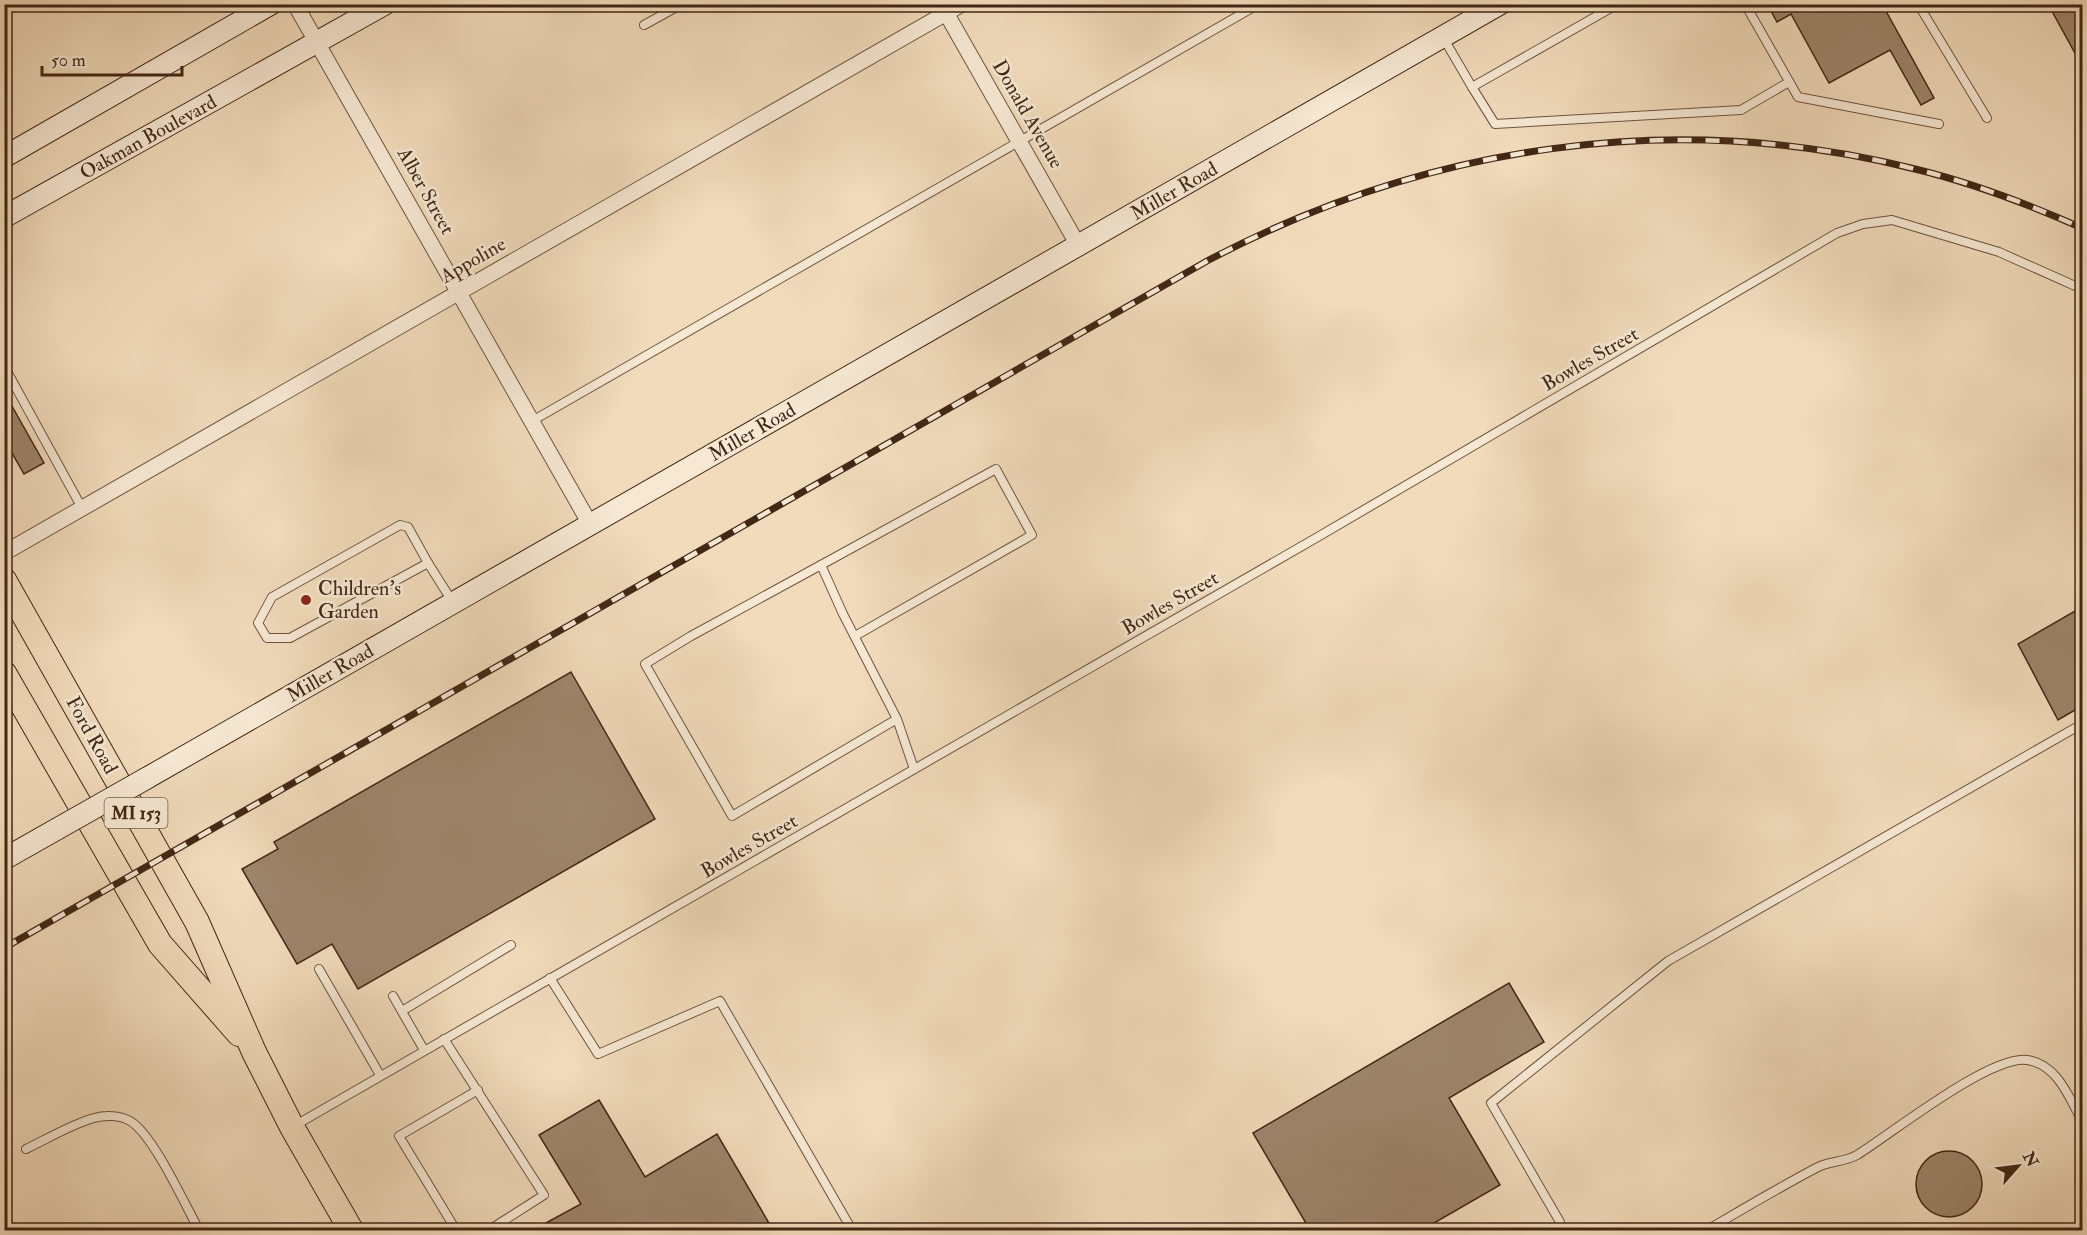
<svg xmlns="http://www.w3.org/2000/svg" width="2087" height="1235" font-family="'IM FELL Double Pica',serif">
  <rect width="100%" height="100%" fill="#f1dbbb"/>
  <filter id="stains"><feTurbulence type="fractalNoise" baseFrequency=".00333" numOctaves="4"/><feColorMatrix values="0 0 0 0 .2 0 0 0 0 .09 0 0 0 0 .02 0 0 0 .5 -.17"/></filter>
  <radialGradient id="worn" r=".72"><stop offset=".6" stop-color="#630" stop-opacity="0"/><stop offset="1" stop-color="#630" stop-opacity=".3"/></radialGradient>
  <g fill="#9d856b" stroke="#422715" stroke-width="1.5">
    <path d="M1767 4H1882L1934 98 1921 105 1890 50 1829 83 1791 14 1777 22Z"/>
    <path d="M2048 4H2082V66Z"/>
    <path d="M4 392 44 463 24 474 4 439Z"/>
    <path d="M2082 607V706L2058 720 2018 644Z"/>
    <path d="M571 672 655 819 358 989 332 944 297 964 242 869 278 849 274 842Z"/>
    <path d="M1509 983 1544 1042 1449 1098 1500 1185 1422 1230H1310L1253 1133Z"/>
    <path d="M599 1100 645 1177 717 1134 773 1230H533L581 1204 539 1135Z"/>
    <circle cx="1949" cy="1184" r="33"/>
  </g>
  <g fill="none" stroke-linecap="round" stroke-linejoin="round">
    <defs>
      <g id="lane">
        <path d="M1618 4 1472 87 1495 124 1741 110 1789 82"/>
        <path d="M1745 4 1798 97 1939 124"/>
        <path d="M1918 4 1987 118"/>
        <path d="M644 25 682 4"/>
        <path d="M1444 39 1472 87"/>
        <path d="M4 366 82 508"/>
        <path d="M532 421 1259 4"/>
        <path d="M400 525 408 527 428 563 290 638H267L258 623 272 597Z"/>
        <path d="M428 563 452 601"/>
        <path d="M821 565 996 469 1032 535 855 636"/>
        <path d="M897 719 732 816 645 664 691 636 821 565 843 614 897 719 914 769"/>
        <path d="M319 969 380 1075"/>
        <path d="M550 978 598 1054 720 1001 852 1230"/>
        <path d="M393 996 424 1050"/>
        <path d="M402 1011 511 945"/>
        <path d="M444 1039 544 1195 489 1230"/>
        <path d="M294 1126 1316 538 1837 233 1863 224 1892 220 1999 252 2082 289"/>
        <path d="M26 1149C47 1139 72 1124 94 1118 105 1115 120 1115 130 1121 153 1134 185 1205 199 1230"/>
        <path d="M1560 1222 1491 1103 1668 961 2082 724"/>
        <path d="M456 1230 399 1136 478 1090"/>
        <path d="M1707 1230C1743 1209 1780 1187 1818 1167 1830 1161 1845 1162 1857 1155 1891 1134 1990 1055 2027 1060 2057 1064 2069 1097 2082 1121"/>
      </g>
      <g id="street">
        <path d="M295 4 590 524"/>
        <path d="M941 4 1078 245"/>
        <path d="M4 553 962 4"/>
      </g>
      <g id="secondary">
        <path d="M4 157 271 4"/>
        <path d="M4 217 385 4"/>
        <path d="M147 778 1500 4"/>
        <path d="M4 859 57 829"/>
      </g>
      <g id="primary">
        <path d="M4 580 197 922 254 1052 292 1127 351 1230"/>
        <path d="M4 673 160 944 239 1034"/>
      </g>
    </defs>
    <use href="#lane" stroke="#6e543e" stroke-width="10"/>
    <use href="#street" stroke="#6e543e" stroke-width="17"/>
    <use href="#secondary" stroke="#422715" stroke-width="23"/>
    <use href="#primary" stroke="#422715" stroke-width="26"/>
    <use href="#lane" stroke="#f6e8d3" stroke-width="8"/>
    <use href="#street" stroke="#f6e8d3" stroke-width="15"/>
    <use href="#secondary" stroke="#f6e8d3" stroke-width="21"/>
    <use href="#primary" stroke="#f1dbbb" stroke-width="24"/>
    <defs>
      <path id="rail" d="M4 948 1207 261C1426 145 1673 108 1915 169 1973 183 2028 204 2082 228"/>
    </defs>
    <use href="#rail" stroke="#422715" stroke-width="7"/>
    <use href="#rail" stroke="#f6e8d3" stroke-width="4.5" stroke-dasharray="14" stroke-linecap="butt"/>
    <defs>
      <path id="secondary-bridge" d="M57 829 147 778"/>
    </defs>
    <use href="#secondary-bridge" stroke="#422715" stroke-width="23" stroke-linecap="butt"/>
    <use href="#secondary-bridge" stroke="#f6e8d3" stroke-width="21"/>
  </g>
  <circle fill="#8f2418" stroke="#f6e8d3" stroke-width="2" cx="306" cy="600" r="6"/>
  <g text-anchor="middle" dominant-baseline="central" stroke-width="5" stroke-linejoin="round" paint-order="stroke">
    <rect fill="#f6e8d3" stroke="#78614e" stroke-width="1.5" x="104.5" y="798" width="63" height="30" rx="4.5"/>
    <g font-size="18" font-weight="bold" fill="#422715">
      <text x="136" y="813">MI 153</text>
    </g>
    <g font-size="20" fill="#422715" stroke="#f6e8d3">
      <text transform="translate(1028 114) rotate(60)">Donald Avenue</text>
      <text transform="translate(148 137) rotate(-29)">Oakman Boulevard</text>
      <text transform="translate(426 191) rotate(61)">Alber Street</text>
      <text transform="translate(1174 191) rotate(-30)">Miller Road</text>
      <text transform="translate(473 260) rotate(-30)">Appoline</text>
      <text transform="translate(1590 359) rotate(-30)">Bowles Street</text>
      <text transform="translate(752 432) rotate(-30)">Miller Road</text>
      <text transform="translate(1170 603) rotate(-30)">Bowles Street</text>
      <text transform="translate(330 673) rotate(-30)">Miller Road</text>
      <text transform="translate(92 735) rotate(61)">Ford Road</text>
      <text transform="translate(749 846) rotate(-30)">Bowles Street</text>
    </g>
    <g font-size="20" fill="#422715" stroke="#f6e8d3" text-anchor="start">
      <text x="318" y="588">Children's<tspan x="318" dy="23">Garden</tspan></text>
    </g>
  </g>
  <rect width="2087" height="1235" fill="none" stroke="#f1dbbb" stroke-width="24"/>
  <rect x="6" y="6" width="2075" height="1223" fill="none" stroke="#422715" stroke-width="3"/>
  <rect x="12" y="12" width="2063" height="1211" fill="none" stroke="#422715" stroke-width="1.5"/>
  <g transform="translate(2018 1166) rotate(62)" stroke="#f6e8d3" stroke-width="4.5" paint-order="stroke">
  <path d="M0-4.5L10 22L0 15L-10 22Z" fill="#422715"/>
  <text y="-9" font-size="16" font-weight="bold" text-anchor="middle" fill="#422715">N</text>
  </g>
  <path d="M42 66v9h140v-9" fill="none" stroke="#422715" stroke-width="3"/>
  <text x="51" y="66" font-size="18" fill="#422715" stroke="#f6e8d3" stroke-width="4.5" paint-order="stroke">50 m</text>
  <rect width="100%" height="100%" filter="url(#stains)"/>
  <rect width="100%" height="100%" fill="url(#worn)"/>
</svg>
